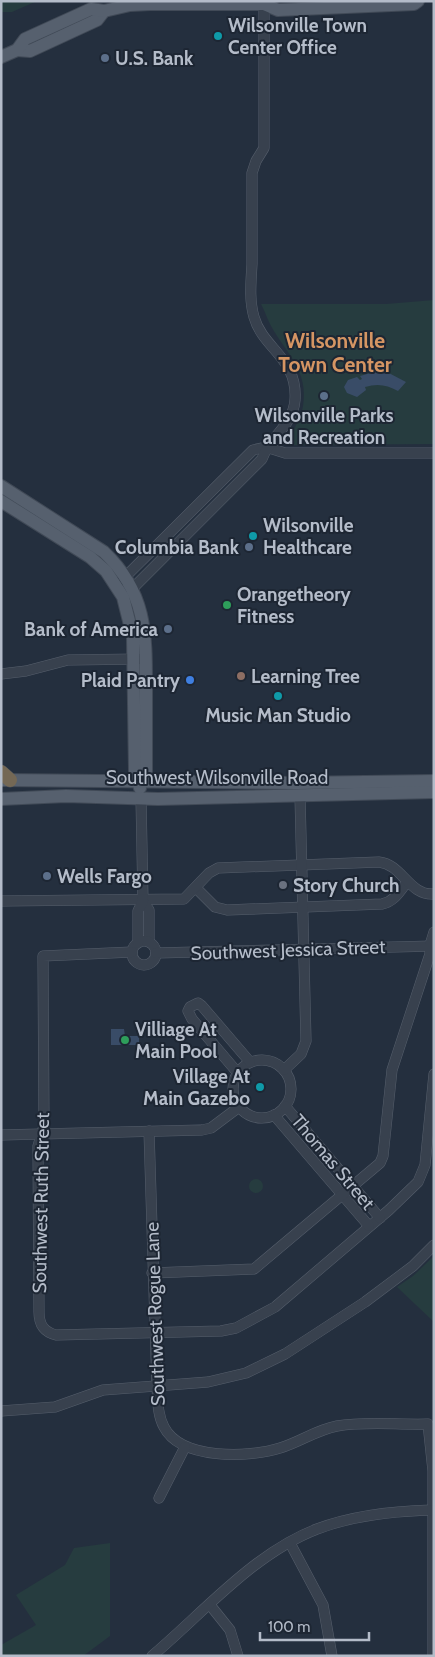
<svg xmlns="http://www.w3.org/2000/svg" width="435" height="1657" font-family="Cabin,sans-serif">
  <rect width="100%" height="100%" fill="#242f3e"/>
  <g fill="#263c3f">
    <path d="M1 1H37L12 12H1Z"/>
    <path d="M434 300V444L289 445C289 434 301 420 303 406 309 371 286 353 271 326 267 319 265 311 261 304H386Z"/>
    <circle cx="256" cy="1186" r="7"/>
    <path d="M434 1256V1322L397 1287 413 1276Z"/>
    <path d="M110 1543V1636L83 1656H1V1645L36 1625 16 1595 65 1565 74 1548Z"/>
  </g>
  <g fill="#394c67">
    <path d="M385 371 406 382 398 391C387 385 378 383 365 387L366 390 357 397 347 393 344 387 348 380 357 377 360 380 362 379 360 376 374 372Z"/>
    <path d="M111 1029H124L125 1036H139V1045H111Z"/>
  </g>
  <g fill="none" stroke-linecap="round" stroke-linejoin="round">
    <defs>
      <g id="minor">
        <path d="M266 447 285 453H434"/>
        <path d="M121 581 253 450 266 447"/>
        <path d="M128 593 262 459C270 436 293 426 295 400 298 358 263 349 254 317 249 300 251 282 252 264 252 234 252 203 252 173L256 161 264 148V1"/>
        <path d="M1 674 26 671 68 660 140 659"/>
        <path d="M196 888 215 907 227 910 382 904C394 902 400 891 407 882"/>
        <path d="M1 901 184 899 209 873 218 868 379 862C402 864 409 896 434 894"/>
        <path d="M143 901 149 910V942"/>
        <circle cx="144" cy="953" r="12"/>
        <path d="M138 943V911L143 901 141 798"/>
        <path d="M132 952 43 956 44 1126 38 1146 39 1312C39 1325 44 1332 56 1335L221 1331 236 1328 275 1307 389 1210 418 1182 425 1165 434 1074"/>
        <path d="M156 953 434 946"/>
        <circle cx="262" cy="1089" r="29"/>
        <path d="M284 1070 301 1054 306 1041 300 796"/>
        <path d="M237 1072 192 1019 188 1011 190 1007 198 1003 202 1006 250 1062"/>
        <path d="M285 1106 380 1218"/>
        <path d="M274 1115 369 1226"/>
        <path d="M149 1131 157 1386C158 1399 157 1414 164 1427 181 1460 249 1458 280 1448 300 1442 316 1430 337 1426 366 1421 398 1425 428 1424L433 1471V1656"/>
        <path d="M1 1135 202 1130 211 1128 239 1107"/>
        <path d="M152 1273 254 1269 380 1163 383 1156 392 1070 430 954V945L434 932"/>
        <path d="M1 1411 55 1407 103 1390 208 1382 246 1373 285 1354 365 1302 413 1266 434 1245"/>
        <path d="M159 1498 185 1447"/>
        <path d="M290 1543 323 1605 332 1656"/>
        <path d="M210 1605 230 1630 238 1656"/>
        <path d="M152 1656C203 1613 254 1553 317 1529 354 1515 393 1511 432 1510"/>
      </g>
      <g id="major">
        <path d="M17 50 30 51 97 20 104 11"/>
        <path d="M1 57 17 50 25 39 91 9 104 11 130 5 150 4H264L278 10 414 4 418 1"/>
        <path d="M1 486 104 552C146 592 146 632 146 687 146 715 146 743 146 772L140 782"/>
        <path d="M1 501 90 557 106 571 123 597 133 637 135 771 140 788"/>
        <path d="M1 780 296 783 434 781"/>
        <path d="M1 799 66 796 158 799 434 792"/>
      </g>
      <path id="highway" d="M1 772 10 780"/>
    </defs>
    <use href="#minor" stroke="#565f6c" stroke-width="11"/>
    <use href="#major" stroke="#414a57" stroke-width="14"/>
    <use href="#highway" stroke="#434c59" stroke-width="15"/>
    <use href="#minor" stroke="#38414e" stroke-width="10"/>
    <use href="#major" stroke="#56606e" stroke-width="12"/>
    <use href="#highway" stroke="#746855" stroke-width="14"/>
  </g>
  <g fill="#0f9aa8" stroke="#1d2633" stroke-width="2">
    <circle cx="218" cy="36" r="5"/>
    <circle cx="253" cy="536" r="5"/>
    <circle cx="278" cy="696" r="5"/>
    <circle cx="260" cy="1087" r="5"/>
  </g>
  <g fill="#5c6f8a" stroke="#1d2633" stroke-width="2">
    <circle cx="105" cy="58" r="5"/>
    <circle cx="324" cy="396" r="5"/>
    <circle cx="249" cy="547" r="5"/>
    <circle cx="168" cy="629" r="5"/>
    <circle cx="47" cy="876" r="5"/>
  </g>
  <g fill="#2e9e5b" stroke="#1d2633" stroke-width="2">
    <circle cx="227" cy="605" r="5"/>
    <circle cx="125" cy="1040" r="5"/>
  </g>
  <circle fill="#8d6e63" stroke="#1d2633" stroke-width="2" cx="241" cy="676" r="5"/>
  <circle fill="#3f7fe0" stroke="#1d2633" stroke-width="2" cx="190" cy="680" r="5"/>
  <circle fill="#6b7280" stroke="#1d2633" stroke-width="2" cx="283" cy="885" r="5"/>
  <g text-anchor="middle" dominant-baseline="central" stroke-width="4" stroke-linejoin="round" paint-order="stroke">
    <g font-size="19" font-weight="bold" fill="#b4bcc9" stroke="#1d2633" text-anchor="start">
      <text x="228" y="25">Wilsonville Town<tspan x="228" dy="22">Center Office</tspan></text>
      <text x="115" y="58">U.S. Bank</text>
      <text x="324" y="415" text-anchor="middle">Wilsonville Parks<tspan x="324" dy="22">and Recreation</tspan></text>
      <text x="263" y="525">Wilsonville<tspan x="263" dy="22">Healthcare</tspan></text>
      <text x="239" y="547" text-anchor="end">Columbia Bank</text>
      <text x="237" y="594">Orangetheory<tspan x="237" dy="22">Fitness</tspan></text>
      <text x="158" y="629" text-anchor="end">Bank of America</text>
      <text x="251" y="676">Learning Tree</text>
      <text x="180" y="680" text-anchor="end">Plaid Pantry</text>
      <text x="278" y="715" text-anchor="middle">Music Man Studio</text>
      <text x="57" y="876">Wells Fargo</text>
      <text x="293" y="885">Story Church</text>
      <text x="135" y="1029">Villiage At<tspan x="135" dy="22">Main Pool</tspan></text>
      <text x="250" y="1076" text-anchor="end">Village At<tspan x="250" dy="22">Main Gazebo</tspan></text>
    </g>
    <g font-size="19" fill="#b4bcc9" stroke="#1d2633">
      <text x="217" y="777">Southwest Wilsonville Road</text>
      <text transform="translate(288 950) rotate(-2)">Southwest Jessica Street</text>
      <text transform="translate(333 1162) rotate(50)">Thomas Street</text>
      <text transform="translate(41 1203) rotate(-89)">Southwest Ruth Street</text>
      <text transform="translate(155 1314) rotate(-92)">Southwest Rogue Lane</text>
    </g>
    <g font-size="21" font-weight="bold" fill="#d59563" stroke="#1d2633">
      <text x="335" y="340">Wilsonville<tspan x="335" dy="24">Town Center</tspan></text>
    </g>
  </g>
  <rect width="435" height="1657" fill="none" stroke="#b4bcc9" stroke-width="5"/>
  <path d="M260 1632v8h109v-8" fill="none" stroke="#b4bcc9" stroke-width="2.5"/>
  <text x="268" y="1632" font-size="15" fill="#b4bcc9" stroke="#1d2633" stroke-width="4" paint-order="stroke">100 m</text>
</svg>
